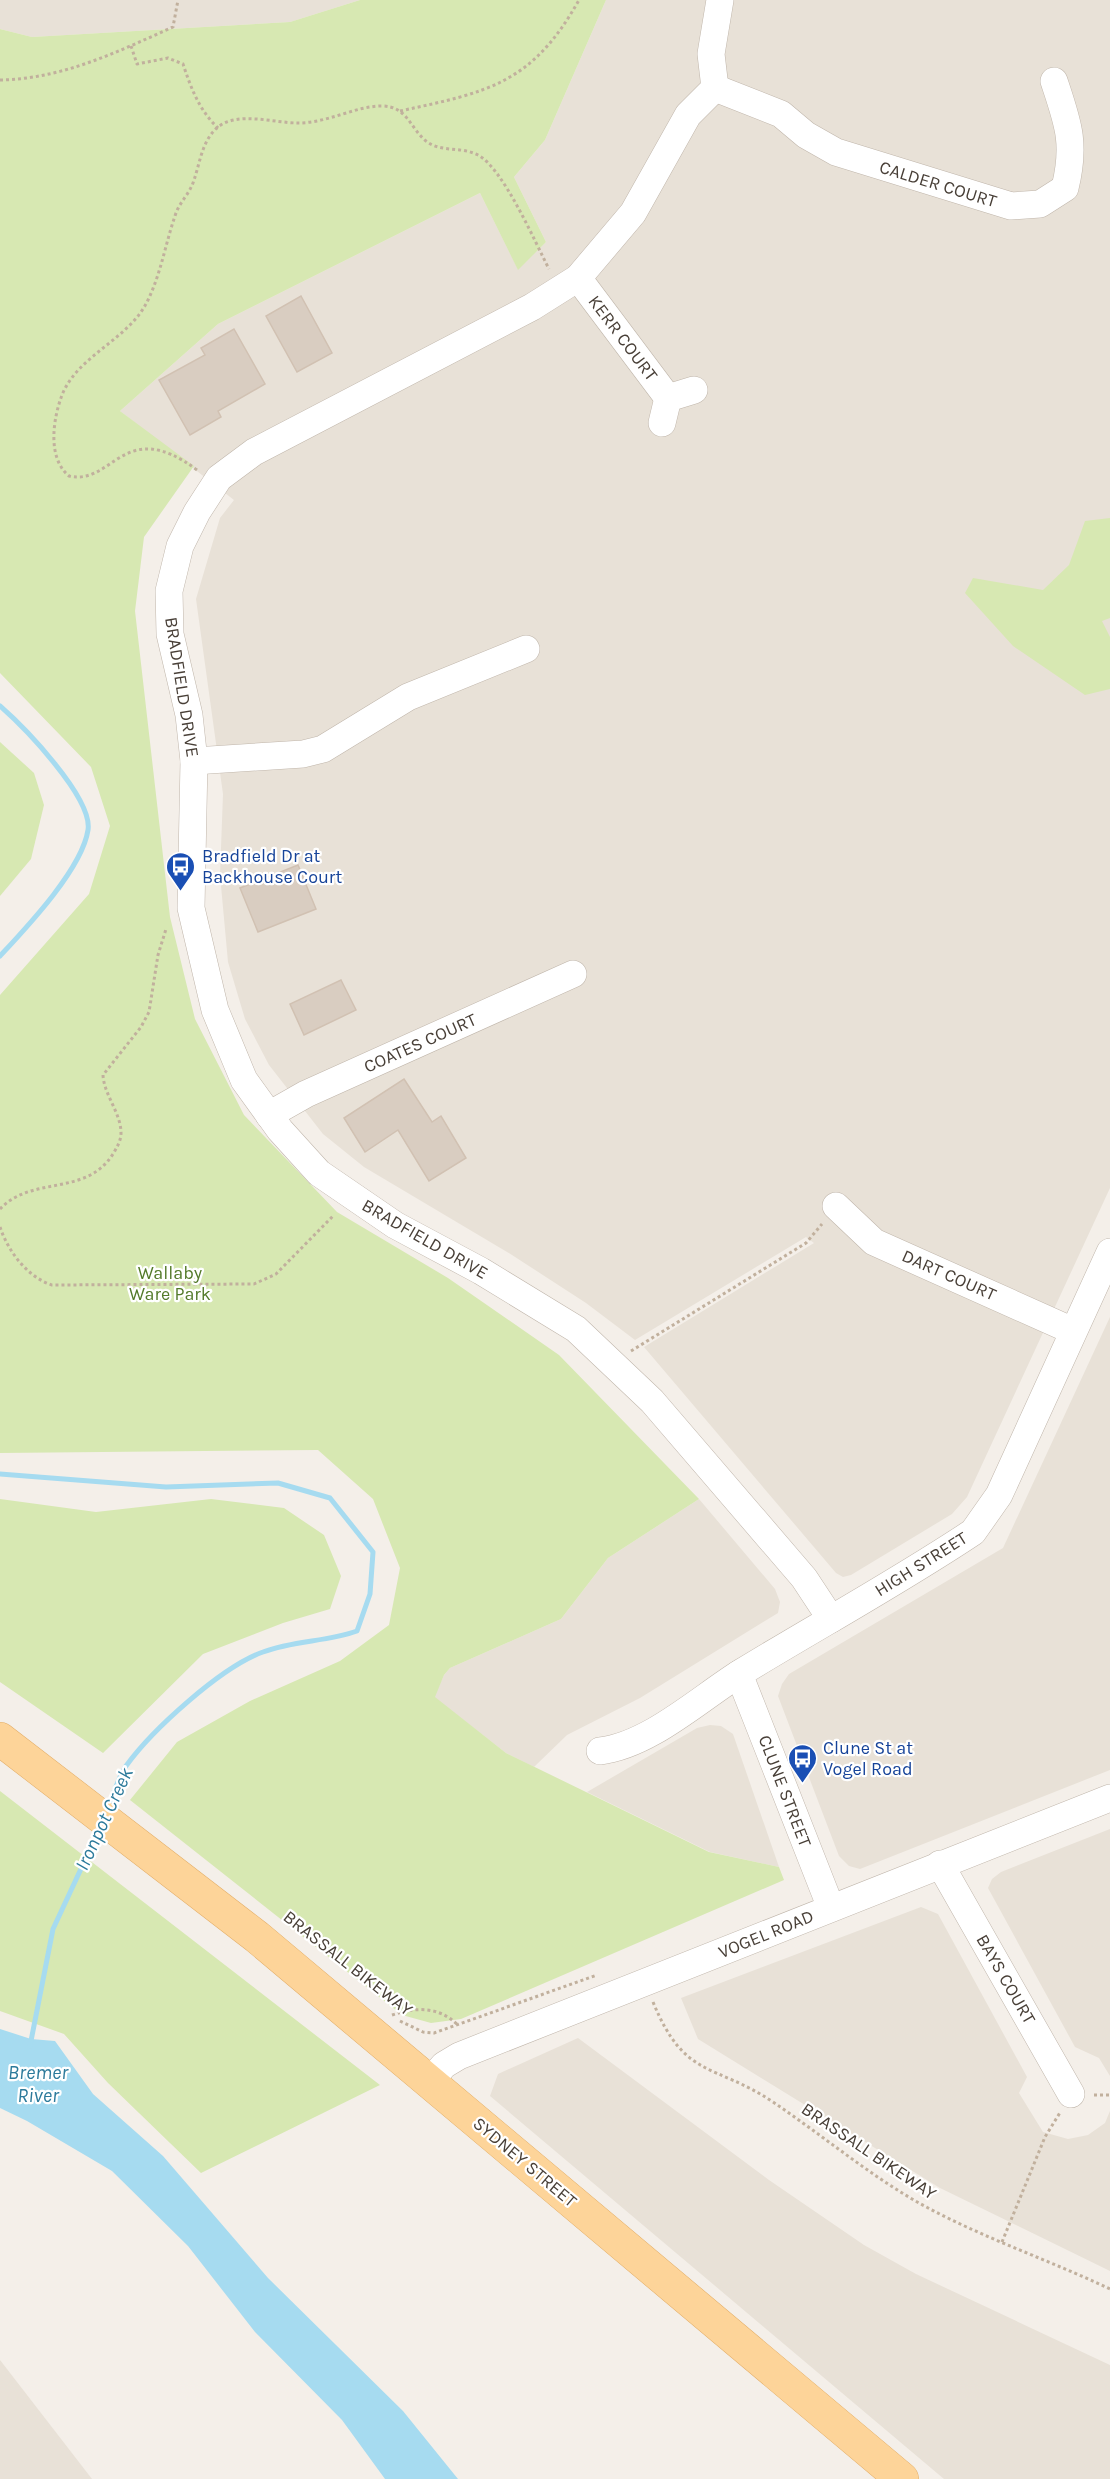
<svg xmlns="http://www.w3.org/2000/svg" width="1110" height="2479" font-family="Karla,sans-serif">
  <rect width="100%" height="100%" fill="#f4efe9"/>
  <g fill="#e8e1d7">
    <path d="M0 0H360L290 22 32 37 0 29Z"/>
    <path d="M606 0H1110V1188L967 1497 952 1514 851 1575 843 1577 836 1573 644 1347 814 1243 806 1237 635 1340 586 1303 512 1255 364 1167 323 1134 269 1065 245 1019 228 962 220 875 223 794 196 599 220 518 234 500 120 411 218 324 480 193 518 269 546 242 514 177 545 140Z"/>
    <path d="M1110 1317V1770L860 1869 849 1866 839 1856 778 1696 782 1684 789 1674 1003 1548Z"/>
    <path d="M699 1499 775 1589 780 1602 778 1613 640 1698 567 1735 534 1767 506 1753 434 1697 444 1675 450 1668 561 1619 608 1558Z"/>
    <path d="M710 1725 721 1726 733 1734 779 1867 710 1852 587 1792 697 1728Z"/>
    <path d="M1110 1829V2076L1099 2058 1075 2047 988 1888 992 1879 1001 1872Z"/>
    <path d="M921 1907 938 1914 1027 2077 1019 2093 1043 2132 1068 2139 1088 2135 1105 2123 1110 2111V2271L940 2188 698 2039 681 1998Z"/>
    <path d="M578 2038 769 2180 864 2245 916 2274 1110 2365V2479H944L490 2096 498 2074Z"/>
    <path d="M0 2360 92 2479H0Z"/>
  </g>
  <g fill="#d7e8b2">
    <path d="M360 0H606L545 140 514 177 546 242 518 270 480 193 218 324 120 411 194 466 144 537 135 611 170 917 195 1019 244 1115 337 1212 448 1278 559 1355 699 1499 608 1558 561 1619 450 1668 444 1675 435 1697 506 1753 709 1852 779 1867 784 1880 461 2019 431 2023 402 2015 130 1800 177 1742 250 1701 340 1661 389 1625 400 1568 373 1499 318 1450 0 1453V995L89 894 110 826 91 767 0 673V29L32 37 290 22Z"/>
    <path d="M1110 518V618L1102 621 1110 637V689L1085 695 1013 646 965 593 973 578 1043 590 1069 565 1085 521Z"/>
    <path d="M0 742 34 773 44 805 31 859 0 896Z"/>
    <path d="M0 1499 96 1512 211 1499 284 1508 324 1535 341 1576 330 1609 283 1623 203 1654 103 1753 0 1682Z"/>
    <path d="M0 1791 380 2085 201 2173 108 2083 64 2034 0 2011Z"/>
  </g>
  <path fill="#a6dbf0" d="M0 2029 31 2039 55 2041 93 2094 163 2156 268 2278 403 2411 458 2479H385L342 2420 255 2332 188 2246 112 2171 27 2121 0 2108Z"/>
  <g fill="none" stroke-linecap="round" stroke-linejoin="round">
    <g stroke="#a6dbf0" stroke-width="5">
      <path d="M0 706C24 727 93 798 88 830 82 869 27 927 0 956"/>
      <path d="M0 1474 166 1487 278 1483 330 1498 373 1552 370 1594 357 1631C327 1642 294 1640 263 1652 221 1667 152 1730 126 1766 118 1778 113 1795 108 1808"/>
      <path d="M30 2046 53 1929 100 1828"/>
    </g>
  </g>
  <g fill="#d9cdc1" stroke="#d1c1b2" stroke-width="1.5">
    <path d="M301 296 332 353 297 372 266 316Z"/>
    <path d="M234 329 265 384 218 411 221 417 190 435 159 380 205 355 201 348Z"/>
    <path d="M298 865 316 909 258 932 240 888Z"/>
    <path d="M341 980 356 1010 304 1035 290 1004Z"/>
    <path d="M404 1079 432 1122 441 1116 466 1158 429 1181 398 1130 365 1152 344 1118Z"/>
  </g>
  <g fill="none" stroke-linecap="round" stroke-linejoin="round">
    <defs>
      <g id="minor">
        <path d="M720 0 711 54 715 88 688 115 633 213 578 278 532 307 254 452 219 478 197 512 180 546 169 591 170 634 189 715 194 761 191 908 215 1010 244 1080 280 1130 319 1173 395 1225 481 1271 576 1329 652 1401 804 1578 831 1619"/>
        <path d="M715 88 781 114 806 135 836 152 1011 206 1040 204 1065 188C1076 143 1068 123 1054 81"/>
        <path d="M578 278 668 398"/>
        <path d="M662 423 668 398 694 390"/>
        <path d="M194 761 303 754 323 749 408 697 526 649"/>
        <path d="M269 1115 306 1094 573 974"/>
        <path d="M836 1206 874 1242 1073 1331"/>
        <path d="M739 1674 831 1908"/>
        <path d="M600 1751C650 1745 700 1698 742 1672 819 1625 898 1582 973 1532L999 1495 1110 1252"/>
        <path d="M940 1864 1071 2094"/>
        <path d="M429 2082 444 2065 459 2056 1110 1798"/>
      </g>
      <path id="major" d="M0 1739 257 1937 902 2479"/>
    </defs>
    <use href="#minor" stroke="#c0b6ab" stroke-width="28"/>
    <use href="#major" stroke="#e3ae68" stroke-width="34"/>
    <g stroke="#c1b09d" stroke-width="3" stroke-dasharray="3 3" stroke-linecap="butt">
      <path d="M131 46 137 64 168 58 183 64C191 88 199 110 218 128"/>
      <path d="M0 80C62 79 117 52 173 27L178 0"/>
      <path d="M400 111C488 92 532 84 579 0"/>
      <path d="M197 470C123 415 114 486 69 476 47 458 53 419 62 395 78 355 128 340 147 302 161 274 165 245 175 216 179 202 190 194 194 180 200 163 202 140 218 127 238 111 274 123 298 123 328 123 355 106 382 106 407 106 410 128 426 141 441 153 461 146 478 155 503 168 535 242 549 269"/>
      <path d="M0 1209C32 1175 86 1197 113 1154 117 1147 121 1141 121 1133 121 1113 104 1095 103 1075L141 1027 149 1012 158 955 166 929"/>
      <path d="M0 1227C8 1251 27 1277 52 1285L254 1284 276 1274 333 1216"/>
      <path d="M631 1351 806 1243 822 1224"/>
      <path d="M653 2002C685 2080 713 2062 773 2102 822 2135 868 2174 919 2203 980 2237 1047 2259 1110 2289"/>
      <path d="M392 2015C416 2007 438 2006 458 2025"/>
      <path d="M400 2021 423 2032 434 2033 597 1975"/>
      <path d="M1094 2095H1110"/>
      <path d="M1002 2242 1045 2137 1061 2111"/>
    </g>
    <use href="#minor" stroke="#fff" stroke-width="27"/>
    <use href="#major" stroke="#fdd499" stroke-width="33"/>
  </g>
  <defs>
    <symbol id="bus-pin" viewBox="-11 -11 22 30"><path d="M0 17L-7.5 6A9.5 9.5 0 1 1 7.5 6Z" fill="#1a4fb4" stroke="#fff"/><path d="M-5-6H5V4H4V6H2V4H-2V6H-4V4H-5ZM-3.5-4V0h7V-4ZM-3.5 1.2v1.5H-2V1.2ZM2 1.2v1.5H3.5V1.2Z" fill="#fff"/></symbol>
  </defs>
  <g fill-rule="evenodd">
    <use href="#bus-pin" x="164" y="850" width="33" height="45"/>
    <use href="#bus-pin" x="786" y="1742" width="33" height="45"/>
  </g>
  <g text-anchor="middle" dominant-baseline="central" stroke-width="4.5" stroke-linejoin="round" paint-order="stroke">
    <g font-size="18" fill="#483f37" stroke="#fff">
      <text transform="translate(938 184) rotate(17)">CALDER COURT</text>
      <text transform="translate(623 338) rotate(53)">KERR COURT</text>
      <text transform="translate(182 687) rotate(81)">BRADFIELD DRIVE</text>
      <text transform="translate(420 1043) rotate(-24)">COATES COURT</text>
      <text transform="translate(425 1239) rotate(30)">BRADFIELD DRIVE</text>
      <text transform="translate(949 1275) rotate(24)">DART COURT</text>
      <text transform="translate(921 1564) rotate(-32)">HIGH STREET</text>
      <text transform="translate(785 1791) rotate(69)">CLUNE STREET</text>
      <text transform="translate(766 1934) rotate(-22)">VOGEL ROAD</text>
      <text transform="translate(348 1963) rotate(38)">BRASSALL BIKEWAY</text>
      <text transform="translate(1006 1979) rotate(60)">BAYS COURT</text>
      <text transform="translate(869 2151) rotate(34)">BRASSALL BIKEWAY</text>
      <text transform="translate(525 2162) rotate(40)">SYDNEY STREET</text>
    </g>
    <g font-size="18" fill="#164399" stroke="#fff" text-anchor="start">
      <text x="202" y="856">Bradfield Dr at<tspan x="202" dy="21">Backhouse Court</tspan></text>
      <text x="823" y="1748">Clune St at<tspan x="823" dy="21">Vogel Road</tspan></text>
    </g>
    <g font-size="18" fill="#537a2a" stroke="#fff">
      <text x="170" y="1273">Wallaby<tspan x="170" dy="21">Ware Park</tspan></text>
    </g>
    <g font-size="20" font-style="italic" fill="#2c7a9b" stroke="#fff">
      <text transform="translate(104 1819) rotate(-65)">Ironpot Creek</text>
      <text x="38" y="2072">Bremer<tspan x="38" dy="23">River</tspan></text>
    </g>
  </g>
</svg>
